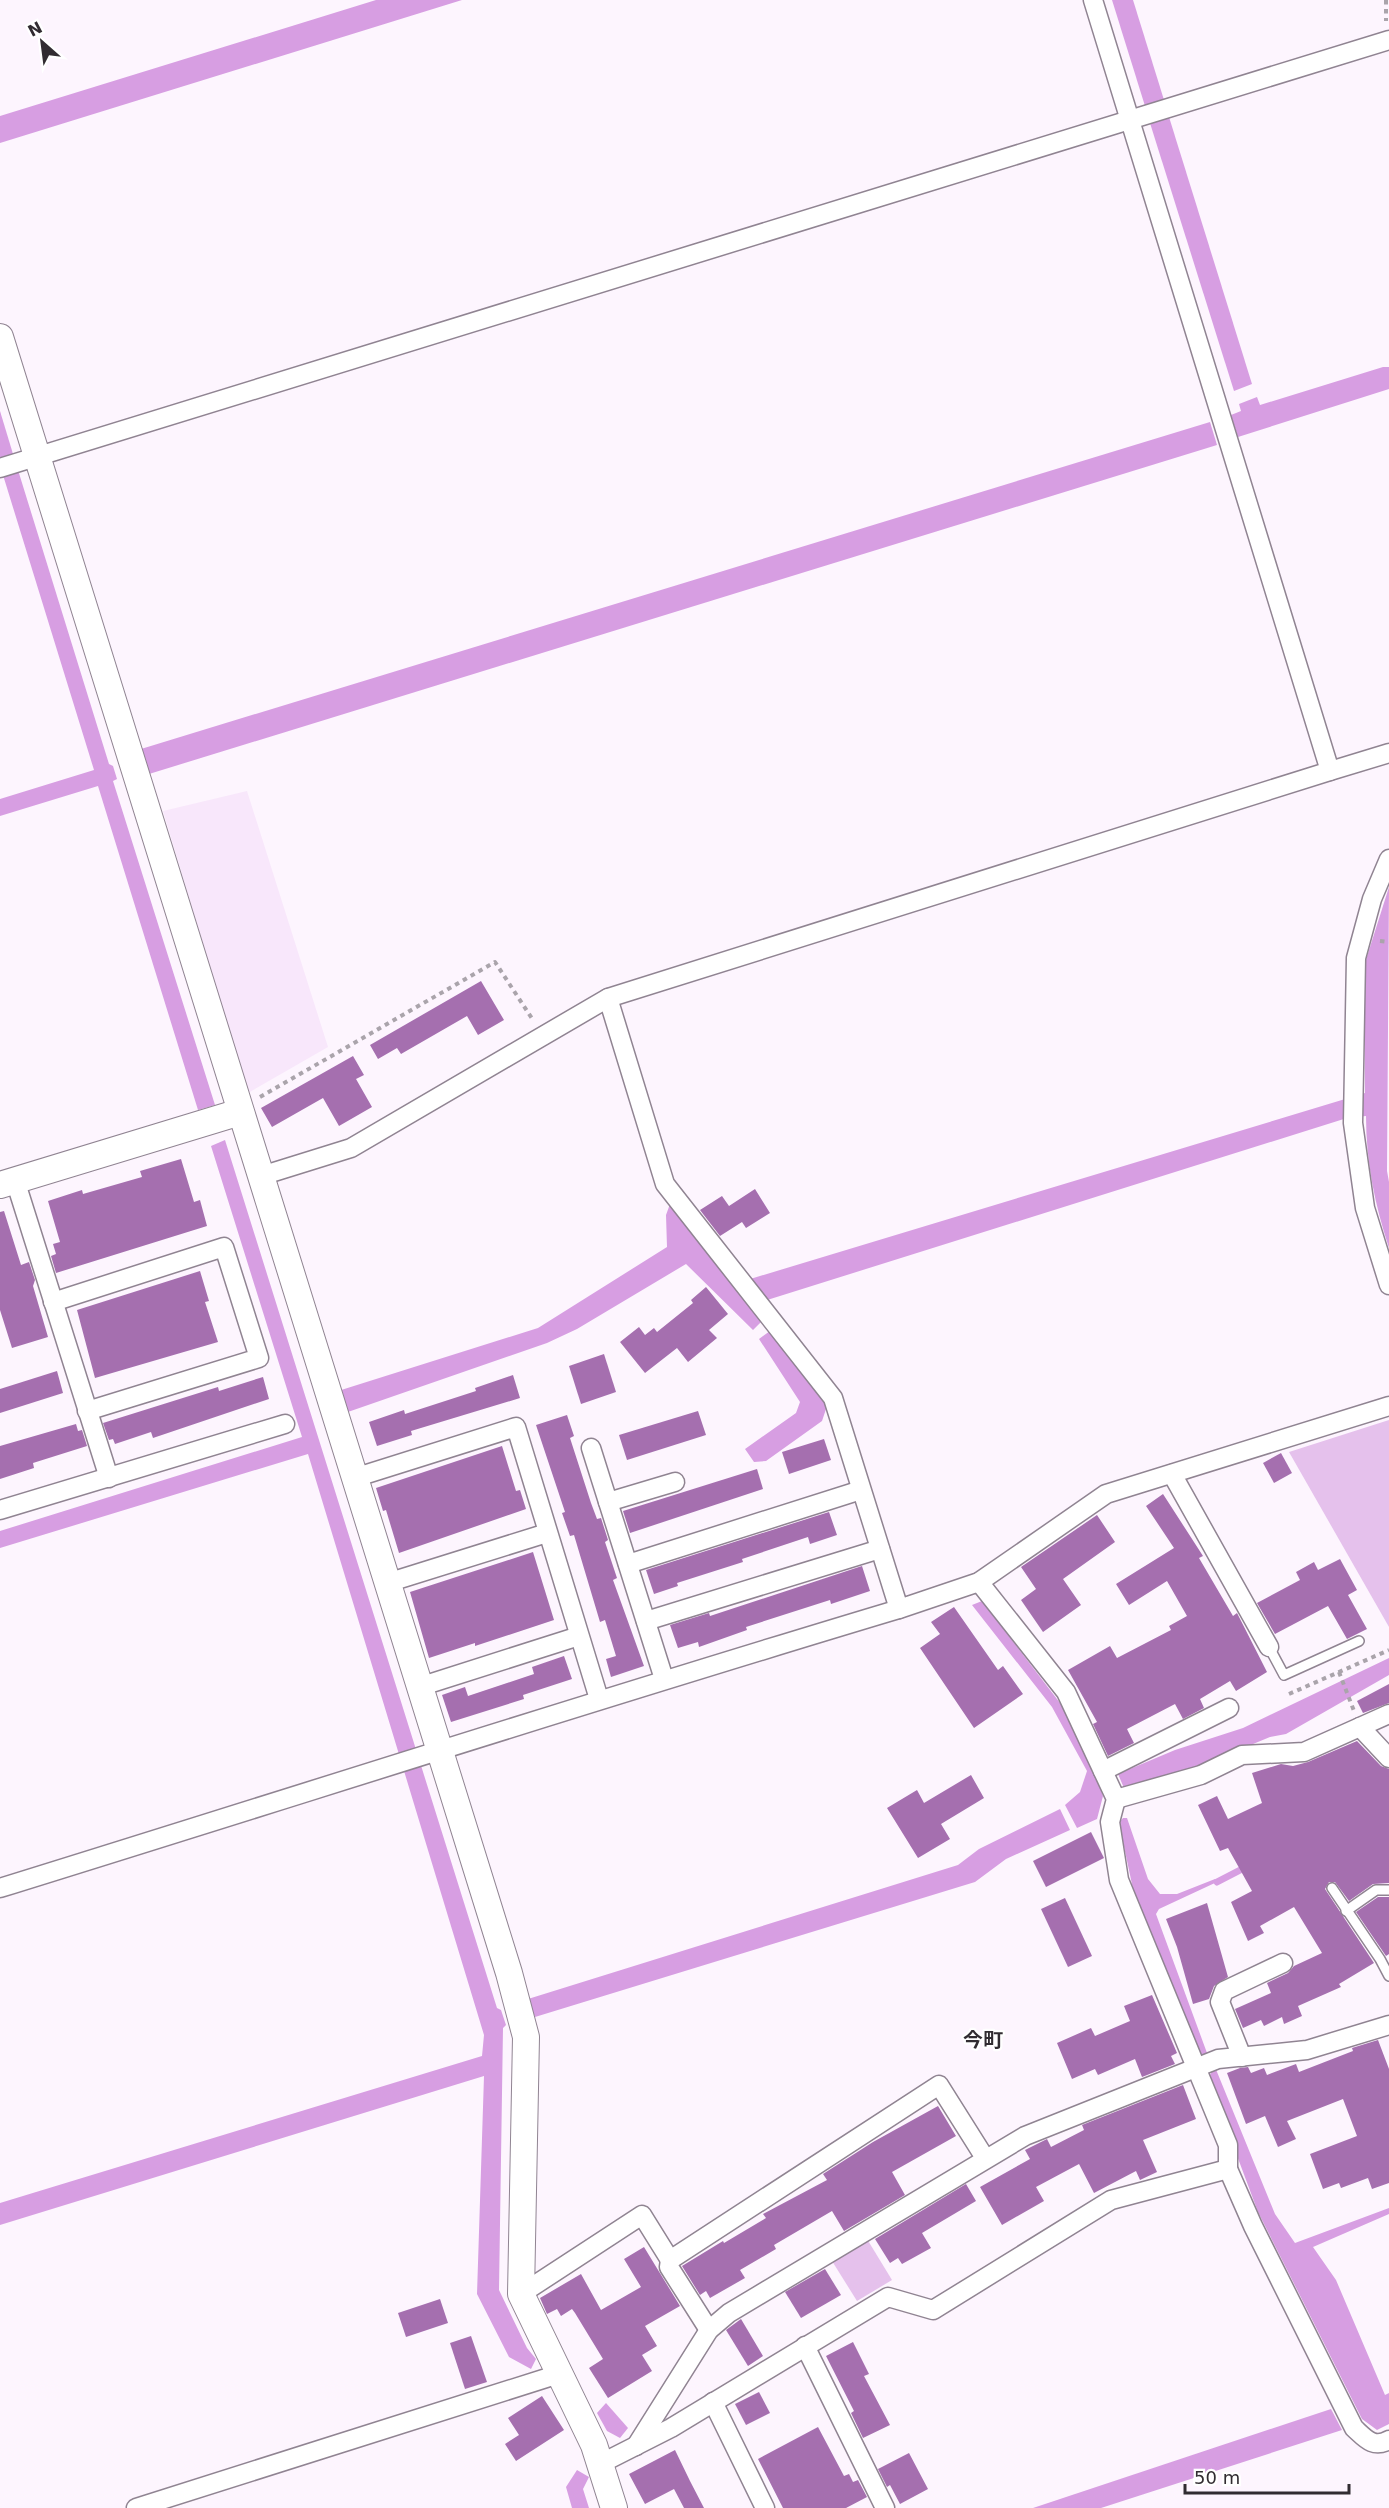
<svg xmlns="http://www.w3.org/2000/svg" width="1389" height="2508" font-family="'DejaVu Sans','Noto Sans JP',sans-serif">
  <rect width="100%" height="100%" fill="#fdf5fe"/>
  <path fill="#f8e7fb" d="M247 791 328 1047 248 1093 163 811Z"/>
  <g fill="#e5c1ec">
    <path d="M1389 1420V1627L1289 1452Z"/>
    <path d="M867 2239 892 2280 857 2301 832 2261Z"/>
  </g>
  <g fill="#d79ee2">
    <path d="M376 0H462L0 143V116Z"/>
    <path d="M1112 0H1133L1164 100 1145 106Z"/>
    <path d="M1169 117 1252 384 1234 391 1150 123Z"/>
    <path d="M1383 367H1389V389L1238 437 1231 415 1241 411 1239 404 1257 397 1260 405Z"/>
    <path d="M0 411 13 454 0 458Z"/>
    <path d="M1210 422 1217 445 149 774 141 749Z"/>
    <path d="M18 470 109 764 113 766 117 779 113 781 215 1105 198 1110 98 786 0 816V799L94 770 3 475Z"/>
    <path d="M1389 887 1387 1171 1389 1182V1248C1375 1205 1366 1162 1366 1116L1347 1118 764 1301 762 1321 753 1330 686 1264 577 1329 547 1343 345 1413 338 1391 538 1328 667 1247 666 1215 670 1204 747 1280 1365 1093 1364 966Z"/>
    <path d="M225 1140 497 2008 501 2010 506 2025 503 2028 499 2290 527 2348 536 2359 531 2369 509 2357 477 2294 484 2076 0 2225V2203L482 2056 484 2035 308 1454 0 1548V1531L302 1437 211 1146Z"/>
    <path d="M770 1331 800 1367 827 1406 822 1421 766 1461 754 1462 745 1449 796 1413 800 1402 759 1339Z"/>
    <path d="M982 1601 1060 1703 1091 1762 1103 1796 1097 1819 1077 1828 1065 1805 1080 1792 1087 1771 1052 1707 972 1605Z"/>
    <path d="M1389 1658V1675L1286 1734 1270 1737 1195 1768 1124 1788 1118 1774 1175 1750 1243 1728Z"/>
    <path d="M1060 1809 1070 1830 1006 1859 975 1882 535 2017 528 1999 958 1865 979 1849Z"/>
    <path d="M1123 1818H1127L1148 1879 1160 1894H1177L1215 1879 1217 1882 1159 1909 1156 1914 1207 2053 1198 2056 1133 1889 1119 1823Z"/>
    <path d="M1215 2067 1275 2214 1295 2243 1389 2208V2214L1313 2247 1336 2280 1385 2395 1389 2393V2424L1377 2430 1362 2419 1258 2212 1208 2078Z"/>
    <path d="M606 2403 628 2428 620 2438 607 2431 597 2413Z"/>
    <path d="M1331 2409 1342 2430 1101 2508H1033Z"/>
    <path d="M577 2470 589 2477 583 2489 589 2508H572L566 2487Z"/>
  </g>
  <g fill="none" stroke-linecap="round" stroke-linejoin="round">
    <path stroke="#d79ee2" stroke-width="7" d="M1217 1882 1248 1866"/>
  </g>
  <g fill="#a56faf">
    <path d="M481 981 504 1020 478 1035 467 1016 401 1054 397 1048 378 1059 370 1045Z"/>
    <path d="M353 1056 364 1075 356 1079 372 1107 339 1126 323 1098 272 1127 261 1108Z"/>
    <path d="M181 1159 194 1202 200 1200 207 1226 56 1273 51 1256 56 1254 53 1244 60 1242 48 1201 82 1190 83 1194 142 1177 140 1171Z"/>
    <path d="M755 1189 770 1213 746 1228 742 1222 720 1236 700 1210 722 1196 729 1206Z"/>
    <path d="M4 1211 21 1265 29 1262 35 1280 33 1286 48 1337 12 1348 0 1310V1212Z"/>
    <path d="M200 1271 209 1301 205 1302 218 1342 95 1378 77 1310Z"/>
    <path d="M706 1287 728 1314 709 1330 717 1338 688 1362 677 1348 645 1373 620 1342 639 1327 645 1335 654 1328 657 1332 693 1303 691 1300Z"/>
    <path d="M604 1354 616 1392 581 1404 569 1366Z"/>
    <path d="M57 1371 63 1393 0 1413V1389Z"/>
    <path d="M513 1375 520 1398 411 1431 412 1435 377 1446 369 1422 404 1410 405 1414 476 1391 475 1388Z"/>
    <path d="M263 1377 269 1399 153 1438 151 1432 115 1444 113 1439 109 1440 103 1423 218 1387 219 1391Z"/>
    <path d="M698 1411 706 1435 627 1460 619 1435Z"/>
    <path d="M567 1415 574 1436 570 1438 591 1503 597 1519 601 1518 608 1540 605 1542 617 1578 613 1580 644 1666 611 1677 606 1659 616 1656 605 1620 600 1622 574 1535 570 1536 562 1513 565 1512 536 1425Z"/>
    <path d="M76 1424 78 1431 82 1430 87 1446 33 1463 34 1468 0 1479V1446Z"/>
    <path d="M824 1439 831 1460 789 1474 782 1452Z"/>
    <path d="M502 1446 516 1491 520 1490 526 1509 399 1553 386 1510 383 1511 376 1488Z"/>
    <path d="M1281 1453 1292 1473 1274 1483 1263 1463Z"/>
    <path d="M757 1469 763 1489 630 1533 623 1511Z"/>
    <path d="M1163 1494 1203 1556 1199 1558 1233 1616 1237 1613 1267 1672 1236 1691 1230 1681 1200 1699 1204 1708 1183 1719 1175 1704 1127 1729 1134 1743 1108 1756 1093 1724 1097 1722 1068 1670 1110 1646 1117 1658 1171 1630 1169 1626 1187 1616 1167 1581 1129 1605 1116 1584 1174 1548 1146 1506Z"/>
    <path d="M829 1512 837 1535 810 1544 808 1537 742 1559 743 1562 677 1583 678 1586 654 1594 646 1570Z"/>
    <path d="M1097 1515 1115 1542 1063 1579 1081 1605 1043 1632 1021 1600 1036 1589 1021 1567Z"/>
    <path d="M533 1552 554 1620 475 1646V1643L429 1658 410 1592Z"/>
    <path d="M1340 1559 1357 1590 1348 1595 1367 1629 1347 1639 1328 1606 1275 1634 1257 1603 1300 1580 1296 1572 1314 1562 1318 1570Z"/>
    <path d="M862 1566 870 1591 831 1604 830 1600 746 1627 747 1630 699 1647 698 1642 678 1648 670 1625 709 1613 710 1616Z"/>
    <path d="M954 1607 998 1670 1003 1666 1023 1694 974 1728 920 1648 940 1634 931 1622Z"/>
    <path d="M564 1656 572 1679 523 1695 524 1699 451 1722 442 1695 465 1687 468 1696 534 1674 532 1667Z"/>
    <path d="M1389 1684V1703L1363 1713 1357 1701Z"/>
    <path d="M1357 1741 1381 1766 1389 1769V1883L1373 1884 1349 1901 1335 1882H1329L1325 1889 1374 1963 1339 1984 1341 1987 1298 2006 1302 2016 1284 2024 1282 2017 1264 2026 1261 2020 1243 2028 1235 2009 1271 1993 1267 1983 1288 1973 1294 1966 1322 1953 1294 1907 1260 1926 1264 1933 1248 1941 1231 1902 1252 1891 1228 1848 1220 1851 1198 1805 1217 1796 1228 1819 1262 1803 1252 1773 1281 1764 1293 1766 1308 1762Z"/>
    <path d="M971 1775 984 1798 941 1824 950 1839 918 1858 887 1808 917 1790 924 1803Z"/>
    <path d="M1091 1832 1104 1858 1046 1887 1033 1861Z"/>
    <path d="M1378 1897H1389V1954L1386 1956 1356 1912Z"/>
    <path d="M1065 1898 1092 1956 1068 1967 1041 1909Z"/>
    <path d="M1207 1903 1228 1977 1214 1986 1209 1999 1193 2004 1177 1947 1166 1919Z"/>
    <path d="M1152 1995 1177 2053 1171 2056 1175 2064 1142 2077 1135 2059 1098 2075 1095 2069 1072 2079 1057 2043 1091 2028 1095 2036 1130 2021 1124 2006Z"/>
    <path d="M1378 2040 1389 2069V2183L1372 2189 1368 2178 1341 2188 1339 2183 1323 2189 1310 2154 1357 2136 1343 2099 1287 2121 1296 2139 1278 2147 1265 2116 1246 2124 1227 2073 1240 2068 1248 2067 1251 2073 1264 2068 1267 2075 1296 2064 1299 2072 1353 2051 1352 2048Z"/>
    <path d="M1183 2085 1196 2119 1143 2140 1157 2172 1140 2180 1136 2171 1094 2193 1079 2164 1036 2187 1044 2201 1002 2225 980 2187 1030 2159 1025 2150 1047 2139 1051 2147 1084 2130 1082 2125Z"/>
    <path d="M938 2106 956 2136 892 2172 905 2195 844 2231 832 2211 774 2245 776 2249 740 2270 745 2278 710 2298 706 2291 700 2295 682 2266 723 2241 724 2243 766 2218 763 2214 827 2180 823 2174 873 2142Z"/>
    <path d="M966 2184 976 2201 922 2233 931 2248 902 2264 898 2258 890 2263 875 2239Z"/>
    <path d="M644 2247 680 2306 645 2326 657 2346 642 2355 652 2371 608 2398 589 2368 603 2359 575 2313 572 2309 561 2316 557 2309 547 2314 540 2298 581 2274 601 2310 641 2287 624 2259Z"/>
    <path d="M825 2269 841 2295 801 2318 785 2292Z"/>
    <path d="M440 2299 448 2323 406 2337 398 2313Z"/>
    <path d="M741 2319 763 2356 748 2366 726 2330Z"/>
    <path d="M471 2336 487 2382 465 2389 450 2343Z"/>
    <path d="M853 2342 869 2374 864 2376 890 2425 863 2438 851 2413 854 2411 826 2356Z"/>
    <path d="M759 2392 770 2413 746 2425 735 2404Z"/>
    <path d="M542 2396 564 2430 516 2461 505 2444 519 2435 508 2418Z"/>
    <path d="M818 2427 844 2476 849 2474 853 2482 858 2480 867 2497 846 2508H783L758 2459Z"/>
    <path d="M675 2450 690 2481 704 2508H684L674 2489 645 2504 629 2474Z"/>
    <path d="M909 2453 928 2489 900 2504 890 2485 887 2487 878 2469Z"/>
  </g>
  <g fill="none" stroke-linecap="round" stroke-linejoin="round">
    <defs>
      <g id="lane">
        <path d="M1269 1647 1284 1675 1359 1641"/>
        <path d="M1332 1888 1380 1959 1389 1976"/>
        <path d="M1346 1911 1376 1890H1389"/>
      </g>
      <g id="street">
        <path d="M0 468 1389 40"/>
        <path d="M1330 771 1389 753"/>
        <path d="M1389 859 1372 899 1356 958 1353 1123 1365 1208 1389 1285"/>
        <path d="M608 998 665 1184 833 1398 899 1609 979 1582 1106 1494 1389 1406"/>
        <path d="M261 1176 351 1148 608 998 1330 771 1093 0"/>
        <path d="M15 1180 109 1478"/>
        <path d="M53 1302 224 1247 259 1358 87 1411"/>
        <path d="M591 1448 664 1679"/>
        <path d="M1172 1474 1269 1647"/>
        <path d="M354 1478 516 1427 599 1699"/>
        <path d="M608 1502 675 1482"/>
        <path d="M0 1510 285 1424"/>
        <path d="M628 1564 861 1490"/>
        <path d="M979 1582 1066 1692 1116 1799 1110 1822 1119 1880 1228 2145V2169L1253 2226 1354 2428C1365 2438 1373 2449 1389 2440"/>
        <path d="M387 1583 547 1533"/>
        <path d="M646 1621 880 1549"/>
        <path d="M419 1687 579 1636"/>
        <path d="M1360 1727 1389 1758"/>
        <path d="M1103 1771 1229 1708"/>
        <path d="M1116 1799 1201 1775 1242 1755 1304 1752 1389 1714"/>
        <path d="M0 1888C300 1795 598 1699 899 1609"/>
        <path d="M1242 2057 1220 2002 1224 1991 1283 1963"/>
        <path d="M670 2260 669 2267 709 2330"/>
        <path d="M521 2294 642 2215 670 2260 939 2085 985 2158"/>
        <path d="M805 2346 885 2508"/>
        <path d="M713 2402 765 2508"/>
        <path d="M636 2446 709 2330 729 2313 1025 2136 1218 2059 1307 2050 1389 2025"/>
        <path d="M600 2464 671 2428 888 2297 933 2310 1111 2200 1228 2169"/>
        <path d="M136 2508 559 2374"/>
      </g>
      <g id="secondary">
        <path d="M0 337 509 1973 526 2037 521 2294 594 2445 614 2508"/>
        <path d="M0 1185 240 1112"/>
      </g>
    </defs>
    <use href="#lane" stroke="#908492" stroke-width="12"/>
    <use href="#street" stroke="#908492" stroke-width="21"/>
    <use href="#secondary" stroke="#908492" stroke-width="28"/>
    <g stroke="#aaa4ab" stroke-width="4" stroke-dasharray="4.5 4.5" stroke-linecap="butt">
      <path d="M1386 0V21"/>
      <path d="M1380 941 1389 942"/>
      <path d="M260 1097 495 962 533 1020"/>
      <path d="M1339 1672 1354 1711"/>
      <path d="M1289 1694 1389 1650"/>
    </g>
    <use href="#lane" stroke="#fff" stroke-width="9"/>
    <use href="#street" stroke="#fff" stroke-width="18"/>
    <use href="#secondary" stroke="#fff" stroke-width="26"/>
  </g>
  <g text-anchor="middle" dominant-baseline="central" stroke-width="4.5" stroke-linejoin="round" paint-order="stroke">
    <g font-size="20" font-weight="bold" fill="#312c31" stroke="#fff">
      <text x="983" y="2040">今町</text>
    </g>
  </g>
  <g transform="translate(42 42) rotate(332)" stroke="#ffffff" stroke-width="4.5" paint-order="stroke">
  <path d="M0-4.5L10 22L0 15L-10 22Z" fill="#312c31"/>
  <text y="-9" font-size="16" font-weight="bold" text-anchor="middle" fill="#312c31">N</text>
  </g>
  <path d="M1185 2484v9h164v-9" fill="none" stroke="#312c31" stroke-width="3"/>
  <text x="1194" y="2484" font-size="18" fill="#312c31" stroke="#ffffff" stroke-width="4.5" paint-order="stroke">50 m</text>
</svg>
